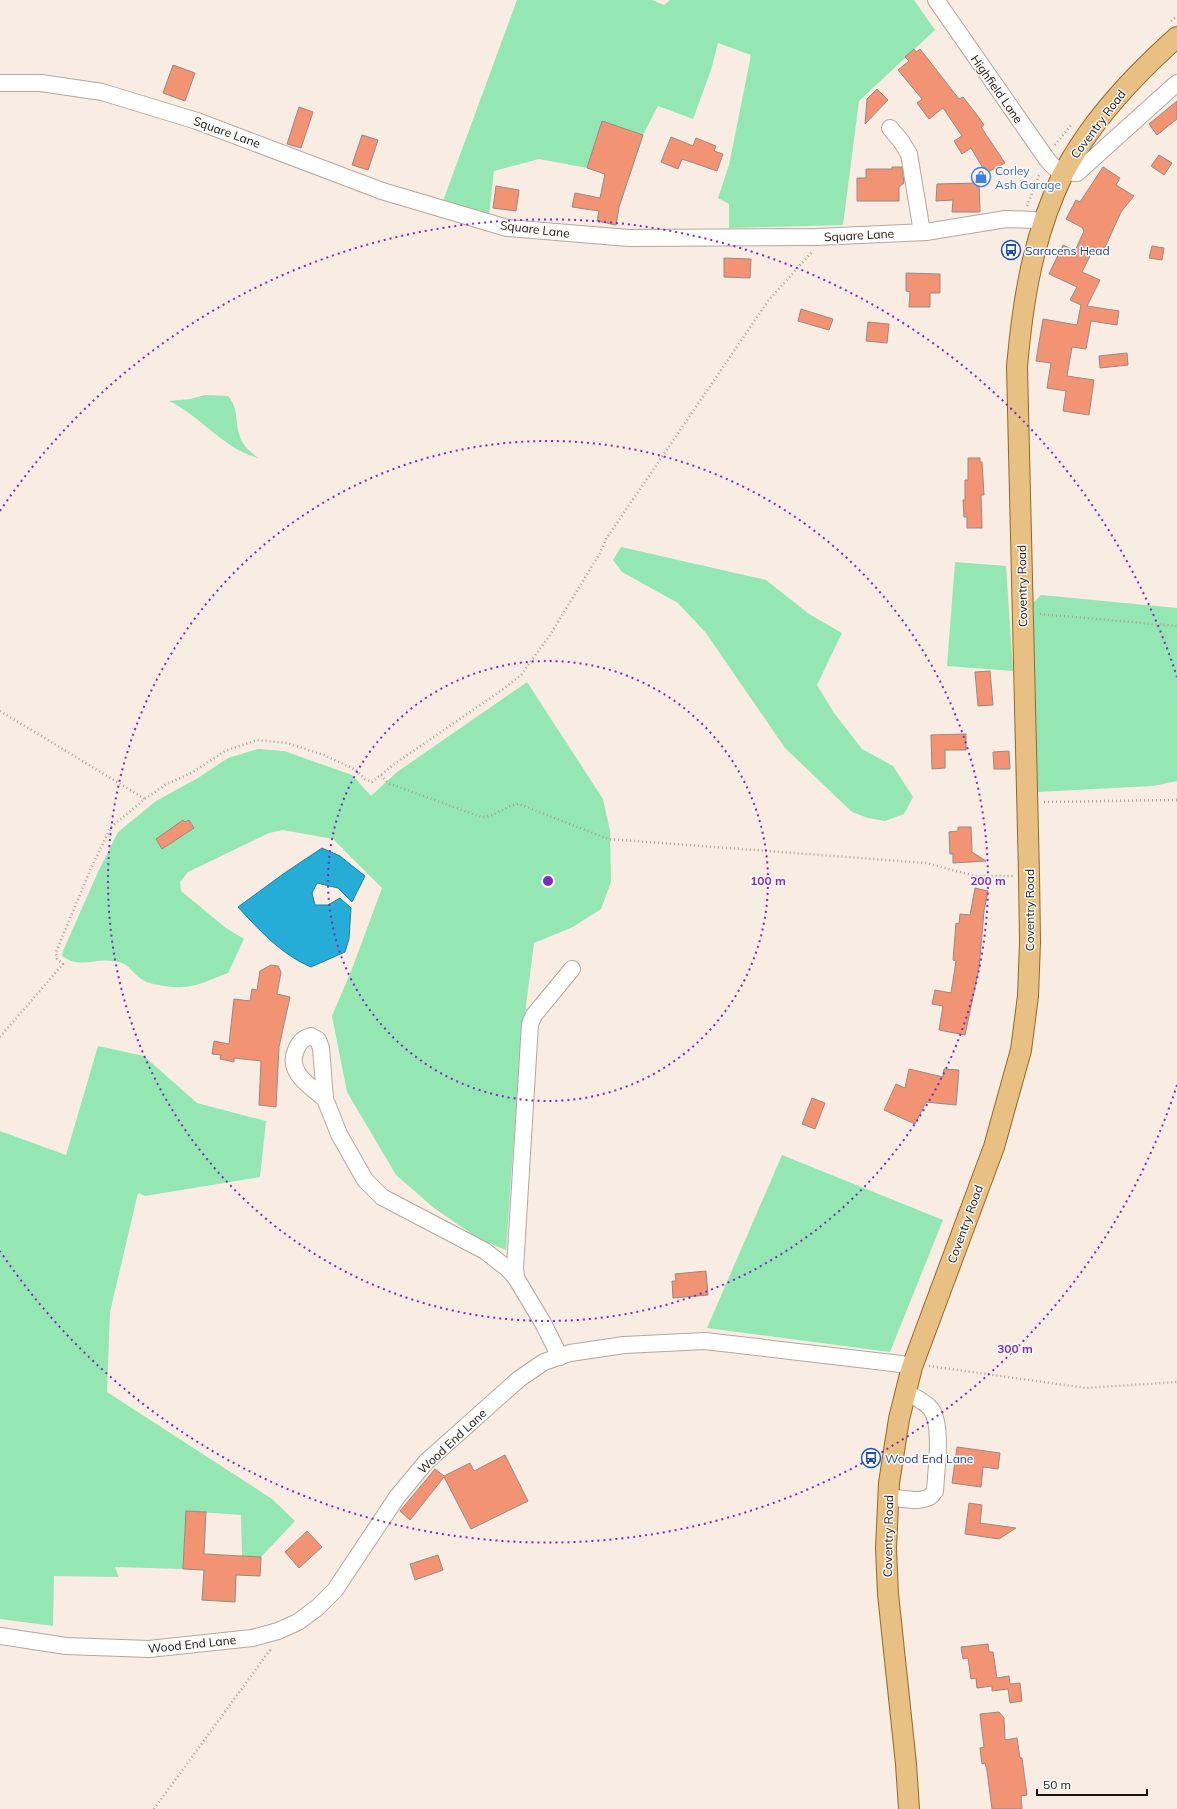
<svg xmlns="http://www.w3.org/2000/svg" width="1177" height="1809" font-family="Mulish,sans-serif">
  <rect width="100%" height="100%" fill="#f9ece2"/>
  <g fill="#94e7b3">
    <path d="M517 0H652L664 5 670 0H914L935 30 859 101 843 225 729 228V204L718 198 729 165 751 55 718 43 711 70 693 119 658 106 643 135 602 122 587 168 539 159 494 171 489 215 443 201Z"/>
    <path d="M205 395 228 396C240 410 234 423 241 439 244 447 251 452 258 458 222 448 201 416 169 401L190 399Z"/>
    <path d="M621 547 766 580 809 614 842 633 817 685 834 713 862 749 893 766 913 797 904 814 885 821 868 818 852 812 785 748 706 633 678 603 622 572 613 560Z"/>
    <path d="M955 562 1006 566 1013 671 947 666Z"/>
    <path d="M1041 595 1177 608V781L1153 786 1037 792 1032 604Z"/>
    <path d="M527 682 603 799 610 831 611 882 601 909 573 927 534 943 520 1052 506 1250 479 1239 434 1208 396 1175 347 1092 332 1016 352 969 382 888 333 839 283 830 269 833 188 872 180 882 181 891 226 928 244 939 228 973C216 977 203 984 191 986 179 989 149 986 140 978 128 969 130 963 113 961 95 958 80 969 62 956L63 951 98 872 118 832 156 801 198 778 228 758 258 749 284 751 352 775 371 796 397 772Z"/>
    <path d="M98 1046 144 1056 197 1103 266 1121 260 1177 145 1196 138 1193 110 1312 107 1392 272 1499 295 1521 261 1557 242 1556 241 1515 186 1511 183 1569 115 1567 119 1577 54 1576 53 1626 0 1619V1131L66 1155Z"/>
    <path d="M782 1155 943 1220 890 1352 707 1328Z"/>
  </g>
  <path fill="#26add7" stroke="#227f9b" d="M322 848 340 856 365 876 352 902 338 888 317 883 312 893 315 905H328L340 898 351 908 349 939 345 952 311 967C282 955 259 930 238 907L286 872Z"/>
  <g fill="#f29374" stroke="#998985">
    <path d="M914 49 916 52 920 49 959 99 963 97 977 115 984 125 981 127 1005 163 986 173 971 148 962 154 954 141 962 136 943 108 929 119 917 103 922 99 898 70 909 61 905 57Z"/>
    <path d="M173 65 195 73 185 101 163 93Z"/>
    <path d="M877 89 888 100 865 124 867 99Z"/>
    <path d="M1177 101V119L1157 135 1149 124Z"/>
    <path d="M299 107 313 112 301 148 287 144Z"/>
    <path d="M602 121 643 135 619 207 616 225 597 221 599 211 572 207 575 193 600 198 605 174 587 168Z"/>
    <path d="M362 135 378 140 368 170 352 165Z"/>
    <path d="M671 137 693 146 696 138 716 146 714 151 723 154 717 171 682 159 678 169 661 162Z"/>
    <path d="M1159 155 1172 163 1164 175 1151 166Z"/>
    <path d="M892 167H902L904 183 899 187V201H857V178H866V169H892Z"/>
    <path d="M1103 167 1120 178 1116 185 1134 196 1121 212 1102 254 1093 250 1082 272 1100 280 1087 306 1119 311 1117 325 1091 321 1086 349 1072 347 1067 376 1094 380 1089 415 1063 411 1066 391 1047 388 1051 363 1036 361 1043 319 1077 325 1081 305 1070 300 1077 287 1049 274 1063 245 1075 251 1084 231 1083 230V228L1066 219 1076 200 1080 202Z"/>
    <path d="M979 183 980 212H952L953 200 936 201 937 184Z"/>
    <path d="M496 186 519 190 516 211 493 208Z"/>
    <path d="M1152 246 1164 248 1162 260 1149 258Z"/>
    <path d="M724 258 751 259 750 278 724 277Z"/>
    <path d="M906 273 940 274V293H930V307H909L910 292 906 291Z"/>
    <path d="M801 309 833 319 829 330 798 321Z"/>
    <path d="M868 322 889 324 887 343 866 341Z"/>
    <path d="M1127 353 1128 365 1100 368 1099 356Z"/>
    <path d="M968 458H980V462H982L984 495H981L982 528H967V517H964L963 500H965V480H968Z"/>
    <path d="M990 671 993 705 978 706 975 672Z"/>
    <path d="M966 734V750H945V768L932 769 931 735Z"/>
    <path d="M1009 751 1010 769H994L993 752Z"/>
    <path d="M183 820 185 822 189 820 194 828 162 849 156 839Z"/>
    <path d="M958 827H971L972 852 986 861 953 863V854H950L949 832 958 831Z"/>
    <path d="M975 888 988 891 984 911 979 968 965 1035 939 1030 943 1006 932 1004 935 990 951 993 956 961 953 960 956 923 959 924 960 914 970 915Z"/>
    <path d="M271 965 278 966 281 972 277 994 290 997 279 1047 276 1107 259 1105 261 1061 234 1058V1062L220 1059 221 1055 212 1054 214 1041 229 1044 234 999 250 1001 252 989 257 990 260 971Z"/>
    <path d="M909 1069 943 1077 944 1069 959 1070 956 1105 926 1102 915 1124 884 1110 896 1084 905 1088Z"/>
    <path d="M812 1098 825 1103 815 1129 802 1124Z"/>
    <path d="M706 1271 708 1295 673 1298 672 1281H676L675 1274Z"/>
    <path d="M957 1447 1000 1453 998 1469 983 1467 981 1487 952 1483Z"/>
    <path d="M505 1455 528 1501 471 1529 444 1477 410 1520 400 1511 435 1469 444 1476 470 1463 474 1471Z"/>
    <path d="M969 1503 982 1505 980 1523 1016 1528 999 1539 965 1534Z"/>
    <path d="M186 1511 206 1512 204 1554 261 1557 260 1576 236 1575 235 1602 202 1600 204 1570 183 1569Z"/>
    <path d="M307 1531 322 1547 299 1568 285 1552Z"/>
    <path d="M438 1555 443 1570 415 1580 410 1564Z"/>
    <path d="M988 1644 989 1652H993L997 1678 1009 1676 1010 1684 1020 1683 1022 1701 1010 1703 1008 1689 992 1691V1686L977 1688 976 1678 971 1679 968 1658 963 1659 961 1647Z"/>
    <path d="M999 1712 1004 1718 1005 1740 1017 1738 1020 1758H1022L1027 1795 1021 1796 1022 1809H992L987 1771 985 1763 982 1764 980 1748 984 1747 980 1714Z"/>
  </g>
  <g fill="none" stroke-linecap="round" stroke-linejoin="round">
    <defs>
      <g id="minor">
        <path d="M936 0 1046 158C1056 171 1060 173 1077 173L1177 83"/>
        <path d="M0 83H41L102 92 197 121 382 191 507 228 629 238 817 237 926 232 1006 219 1034 220 1043 222"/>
        <path d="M890 128 901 141 909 154 922 232"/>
        <path d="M325 1099C310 1086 286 1072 296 1050 299 1042 303 1038 311 1036L318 1040 321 1048 325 1099 339 1134 365 1180 382 1197 485 1251 508 1269 516 1278 543 1323 560 1357"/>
        <path d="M516 1278 515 1268 530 1024 534 1015 572 969"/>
        <path d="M888 1497C902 1498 927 1506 935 1491 936 1471 943 1425 931 1409 925 1401 914 1397 905 1392"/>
        <path d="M0 1636 66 1646 149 1649 252 1638 278 1631 298 1622 318 1607 335 1590 397 1497 426 1462 519 1379 544 1362 570 1353 624 1345 705 1341 901 1364 912 1367"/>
      </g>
      <path id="major" d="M909 1809 906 1764 888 1594 886 1548 889 1483 899 1419 912 1367 994 1147 1021 1050 1028 996 1030 942 1029 875 1017 367C1023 298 1033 237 1063 174 1067 166 1072 158 1077 150 1104 107 1139 71 1177 37"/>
    </defs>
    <use href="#minor" stroke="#b3a79d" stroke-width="18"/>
    <use href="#major" stroke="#956825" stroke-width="22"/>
    <g stroke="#aa9f98" stroke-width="2.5" stroke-dasharray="1 3" stroke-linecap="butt">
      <path d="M1171 21 1177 16"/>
      <path d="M1055 145 1071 125"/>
      <path d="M1027 206 1040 173"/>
      <path d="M1040 614 1177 626"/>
      <path d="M0 711 145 799"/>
      <path d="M381 775 388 783 481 817C494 818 505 805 519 804L608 839 926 863 975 876H1013"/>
      <path d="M1044 802 1177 800"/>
      <path d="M0 1037 63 964 57 959 56 952 91 868 111 827 145 799 165 785 193 772 225 751 257 740 287 743 324 755 356 770 365 779 372 782 393 765 502 690 521 675 550 635 600 553 606 539 768 301 812 252"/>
      <path d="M929 1366 1086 1388 1177 1382"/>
      <path d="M154 1809 270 1650 269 1649"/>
    </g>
    <use href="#minor" stroke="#fff" stroke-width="16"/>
    <use href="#major" stroke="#e8c083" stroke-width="20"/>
  </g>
  <g fill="none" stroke="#7b2cbf" stroke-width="2" stroke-dasharray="2 4">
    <circle cx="548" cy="881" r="220"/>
    <circle cx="548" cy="881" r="440"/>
    <path d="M1177 1085A661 661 0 0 1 0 1251M0 511A661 661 0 0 1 1177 677"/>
  </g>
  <defs>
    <symbol id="shop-ring" viewBox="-11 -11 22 22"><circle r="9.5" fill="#fefcfa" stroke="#3f7fe0" stroke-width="1.5"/><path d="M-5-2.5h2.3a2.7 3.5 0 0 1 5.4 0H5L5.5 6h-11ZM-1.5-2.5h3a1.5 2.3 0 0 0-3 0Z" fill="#3f7fe0"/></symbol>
    <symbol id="bus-ring" viewBox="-11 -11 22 22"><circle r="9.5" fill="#fefcfa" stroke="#1a4fb4" stroke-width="1.5"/><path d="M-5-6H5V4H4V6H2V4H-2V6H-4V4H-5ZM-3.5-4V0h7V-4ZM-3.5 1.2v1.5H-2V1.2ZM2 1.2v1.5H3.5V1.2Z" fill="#1a4fb4"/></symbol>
  </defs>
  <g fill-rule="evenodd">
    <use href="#shop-ring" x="970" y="166" width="22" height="22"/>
    <use href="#bus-ring" x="1000" y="239" width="22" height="22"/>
    <use href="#bus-ring" x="860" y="1447" width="22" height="22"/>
  </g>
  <g text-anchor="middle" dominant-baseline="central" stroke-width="3" stroke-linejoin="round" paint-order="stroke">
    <g font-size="12" fill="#181310" stroke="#fefcfa">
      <text transform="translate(997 89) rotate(55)">Highfield Lane</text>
      <text transform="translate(1098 124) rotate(-53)">Coventry Road</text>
      <text transform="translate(227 132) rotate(20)">Square Lane</text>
      <text transform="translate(535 229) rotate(7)">Square Lane</text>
      <text transform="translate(859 235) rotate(-3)">Square Lane</text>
      <text transform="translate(1022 586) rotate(-91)">Coventry Road</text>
      <text transform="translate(1029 910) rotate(-90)">Coventry Road</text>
      <text transform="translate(965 1224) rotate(-70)">Coventry Road</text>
      <text transform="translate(452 1441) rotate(-43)">Wood End Lane</text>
      <text transform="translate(888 1536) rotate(-89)">Coventry Road</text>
      <text transform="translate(192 1644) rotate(-6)">Wood End Lane</text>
    </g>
    <g font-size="12" fill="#366cbe" stroke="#fefcfa" text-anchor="start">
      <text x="995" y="170">Corley<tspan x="995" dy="14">Ash Garage</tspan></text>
    </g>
    <g font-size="12" fill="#164399" stroke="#fefcfa" text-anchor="start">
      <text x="1025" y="250">Saracens Head</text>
      <text x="885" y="1458">Wood End Lane</text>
    </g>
  </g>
  <circle cx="548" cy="881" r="6" fill="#7b2cbf" stroke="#fefcfa" stroke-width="2"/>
  <g font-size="12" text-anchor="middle" font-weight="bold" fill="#7b2cbf" stroke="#fefcfa" stroke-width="3" stroke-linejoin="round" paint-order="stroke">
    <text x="768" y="885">100 m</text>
    <text x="988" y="885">200 m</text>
    <text x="1015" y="1353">300 m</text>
  </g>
  <path d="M1037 1789v6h110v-6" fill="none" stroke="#181310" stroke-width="2"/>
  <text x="1043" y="1789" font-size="12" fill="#181310" stroke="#fefcfa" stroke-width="3" paint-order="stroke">50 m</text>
</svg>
